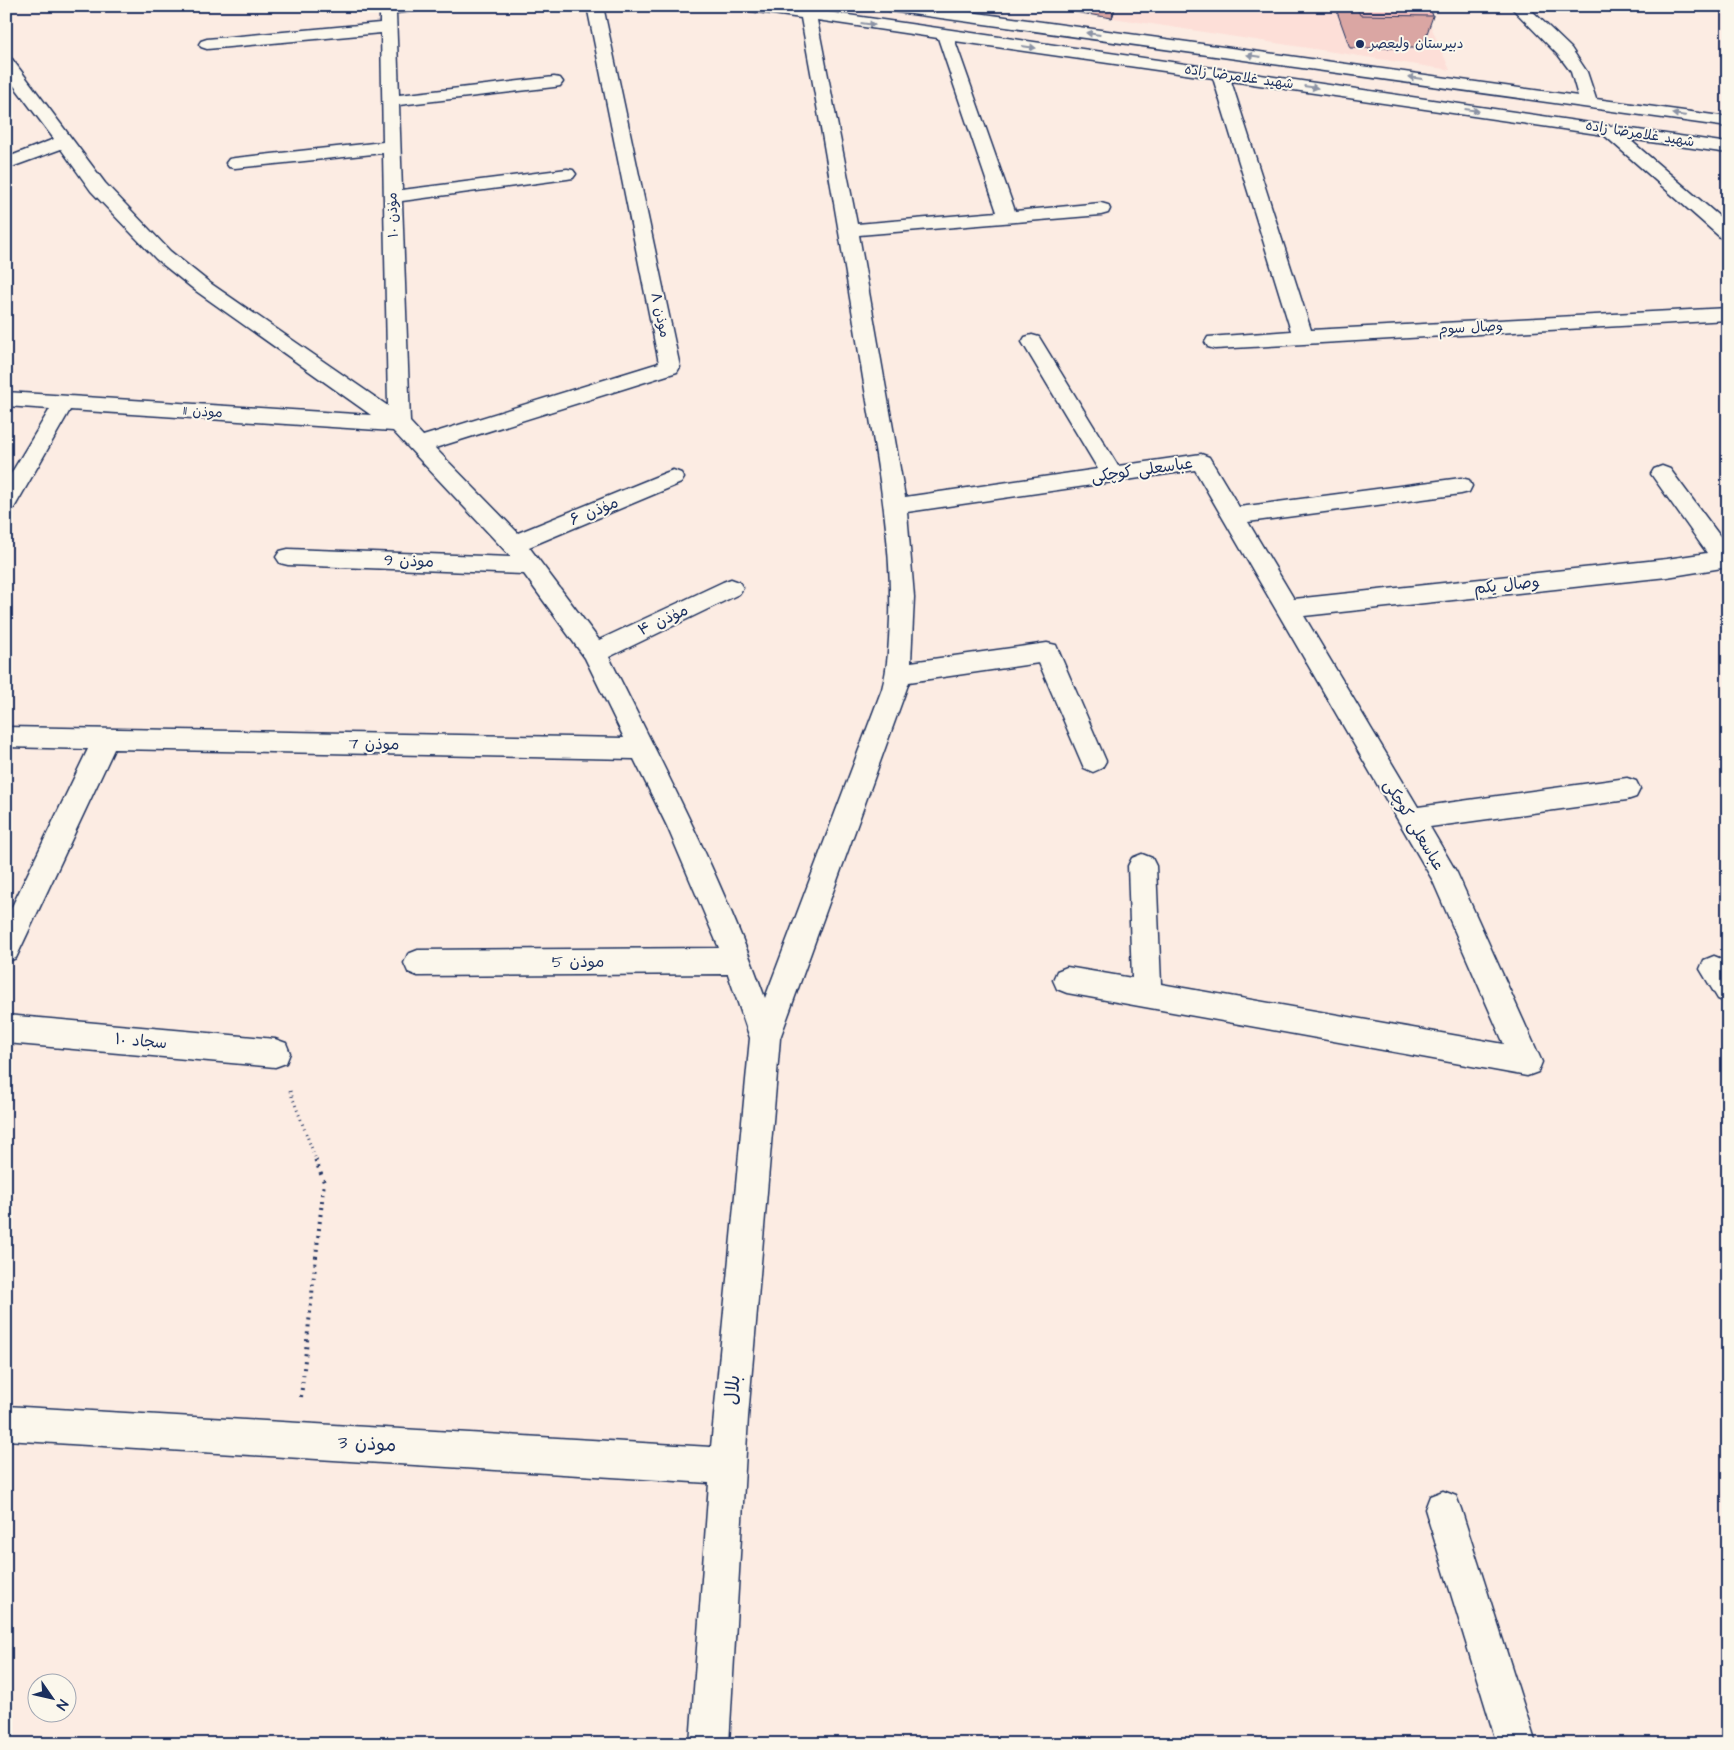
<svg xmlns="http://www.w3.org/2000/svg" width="1734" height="1750" font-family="'Architects Daughter','Playpen Sans Arabic',sans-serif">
  <rect width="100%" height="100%" fill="#fcece3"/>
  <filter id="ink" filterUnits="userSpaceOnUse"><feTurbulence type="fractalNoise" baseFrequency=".02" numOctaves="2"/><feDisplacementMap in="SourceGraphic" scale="10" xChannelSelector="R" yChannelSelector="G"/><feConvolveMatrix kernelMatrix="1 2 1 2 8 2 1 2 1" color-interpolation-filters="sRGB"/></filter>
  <g filter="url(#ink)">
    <path fill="#fddfd8" d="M1076 6H1422L1450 70 1074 12Z"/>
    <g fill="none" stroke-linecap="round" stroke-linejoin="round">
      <defs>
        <g id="minor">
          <path d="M380 6H434L432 9 396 13 399 95 554 77 560 78 563 82 560 86 554 87 399 105 402 190 567 169 573 170 576 174 573 178 567 179 402 201 410 422 423 436 659 363 587 6H603L680 367 677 372 435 448 518 533 665 473 673 470 681 473 684 478 681 483 529 547 599 640 723 582 731 579 739 582 743 588 739 594 609 657C665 769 723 880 765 998L882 689C888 667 889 642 890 618 892 541 878 465 865 390 845 265 824 142 801 18L751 11 745 9 743 6H786L1728 143V153L1629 139 1728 224V240L1721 238 1604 135 1231 81 1311 330 1728 308V320L1215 349 1208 347 1205 342 1208 337 1291 331 1213 78 955 41 1015 211 1101 203 1108 205 1110 209 1108 213 1101 215 859 235 905 497 1098 469 1022 342 1025 337 1032 335 1039 337 1118 466 1201 454 1209 457 1239 507 1461 478 1469 480 1472 486 1469 492 1461 494 1248 522 1294 599 1667 559 1707 553 1651 474 1654 469 1662 466 1670 469 1728 547V567L1667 577 1304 616 1418 807 1627 778 1636 781 1640 789 1636 797 1627 800 1430 827 1457 873 1542 1062 1538 1072 1527 1076 1067 993 1057 989 1053 980 1057 971 1067 967 1132 978 1128 866 1132 858 1142 854 1152 858 1156 866 1161 984 1504 1044 1432 879 1195 470 907 512 914 597 911 662 1047 643 1056 645 1106 761 1102 768 1093 772 1084 768 1039 663 909 682 780 1038 748 1417 729 1744H690L709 1483 6 1440V1406L711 1447 750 1038 728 974 418 976 408 972 404 963 408 954 418 950 719 948 667 826 634 759 114 749 16 958 6 962V919L88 749 6 747V727L624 738 585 658 524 574 288 565 280 563 276 557 280 551 288 549 511 557 393 431 70 410 14 508 6 510V482L50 409 6 406V392L371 415 196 291 156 259 91 191 61 149 6 169V158L54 139 6 75V58L12 59 105 183 170 251 210 283 388 406 383 153 235 168 229 167 226 163 229 159 235 158 383 142 381 33 207 49 201 47 199 44 201 41 207 39 380 23ZM817 20 938 38 997 212 857 224Z"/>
          <path d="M882 6H927L1578 96 1571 72 1559 56 1510 6H1527L1571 48 1587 72 1596 99 1728 117V127L890 11 884 9Z"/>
          <path d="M1714 956 1724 960 1728 965V1003L1718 999 1700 969 1704 960Z"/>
          <path d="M6 1015 275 1039 286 1043 290 1053 286 1063 275 1067 6 1043Z"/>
          <path d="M1443 1491 1456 1496 1461 1509 1536 1744H1497L1425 1509 1430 1496Z"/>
        </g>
      </defs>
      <use href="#minor" stroke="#1b2f5e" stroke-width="3"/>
      <path stroke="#1b2f5e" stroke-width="3" stroke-dasharray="1 4" stroke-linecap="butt" d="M290 1091 315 1157"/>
      <path stroke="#1b2f5e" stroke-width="4" stroke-dasharray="2 5" stroke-linecap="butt" d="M301 1397 324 1182 314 1156"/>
      <use href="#minor" fill="#fbf7ec" fill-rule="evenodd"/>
    </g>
    <g fill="#daa6a3" stroke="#1b2f5e">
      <path d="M1075 6H1116L1112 18 1074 12Z"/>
      <path d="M1335 6H1429L1433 16 1422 48H1350Z"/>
    </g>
    <path fill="#b28785" stroke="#1b2f5e" d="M1114 6H1116L1112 18Z"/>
    <path fill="#fec1be" stroke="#1b2f5e" d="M1356 6H1429L1433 16 1360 15Z"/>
    <defs><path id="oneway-solid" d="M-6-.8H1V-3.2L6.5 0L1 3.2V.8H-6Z" transform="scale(1.25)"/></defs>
    <g fill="#8b93a5">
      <use href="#oneway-solid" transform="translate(868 24) rotate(8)"/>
      <use href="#oneway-solid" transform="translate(1093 34) rotate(-172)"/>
      <use href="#oneway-solid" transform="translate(1029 47) rotate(8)"/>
      <use href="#oneway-solid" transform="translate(1254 56) rotate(-172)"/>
      <use href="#oneway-solid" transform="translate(1415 78) rotate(-172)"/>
      <use href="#oneway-solid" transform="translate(1311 87) rotate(8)"/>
      <use href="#oneway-solid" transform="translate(1472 110) rotate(8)"/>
      <use href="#oneway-solid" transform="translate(1679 115) rotate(-172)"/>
    </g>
  </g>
  <circle fill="#1b2f5e" stroke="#fbf7ec" stroke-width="2" cx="1360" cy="44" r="5"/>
  <g text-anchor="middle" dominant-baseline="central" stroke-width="4" stroke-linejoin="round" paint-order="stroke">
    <g font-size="14" fill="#1b2f5e" stroke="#fbf7ec" text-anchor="start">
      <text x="1370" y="44">دبیرستان ولیعصر</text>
    </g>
    <g font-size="14" fill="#1b2f5e" stroke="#fbf7ec">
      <text transform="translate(1239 77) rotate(8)">شهید غلامرضا زاده</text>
      <text transform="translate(1640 134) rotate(9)">شهید غلامرضا زاده</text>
      <text transform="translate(393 215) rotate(-92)">موٰذن ۱۰</text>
      <text transform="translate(660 315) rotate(78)">موذن ۸</text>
      <text transform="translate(1471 328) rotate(-3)">وصال سوم</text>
      <text transform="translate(203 412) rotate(4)">موذن 11</text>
    </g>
    <g font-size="16" fill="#1b2f5e" stroke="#fbf7ec">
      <text transform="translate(1142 470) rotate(-8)">عباسعلی کوچکی</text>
      <text transform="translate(594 511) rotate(-22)">موٰذن ۶</text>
      <text transform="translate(409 561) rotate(2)">موذن 9</text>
      <text transform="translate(1507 585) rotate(-6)">وصال یکم</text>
      <text transform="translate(663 620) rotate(-25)">موٰذن ۴</text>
      <text transform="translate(374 744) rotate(1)">موذن 7</text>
      <text transform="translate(1414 825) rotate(59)">عباسعلی کوچکی</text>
      <text x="578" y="962">موذن 5</text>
      <text transform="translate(141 1041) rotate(5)">سجاد ۱۰</text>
    </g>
    <g font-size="19" fill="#1b2f5e" stroke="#fbf7ec">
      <text transform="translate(733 1390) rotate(-85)">بلال</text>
      <text transform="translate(367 1444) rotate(3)">موذن 3</text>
    </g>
  </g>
  <rect width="1734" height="1750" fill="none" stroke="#fbf7ec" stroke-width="25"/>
  <rect x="12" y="12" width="1709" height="1725" fill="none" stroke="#1b2f5e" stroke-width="2" filter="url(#ink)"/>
  <g transform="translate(52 1698) rotate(124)"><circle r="24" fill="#fbf7ec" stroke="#a1a7b3"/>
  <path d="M0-4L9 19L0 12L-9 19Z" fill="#1b2f5e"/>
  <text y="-8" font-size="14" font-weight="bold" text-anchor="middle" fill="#1b2f5e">N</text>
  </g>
</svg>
